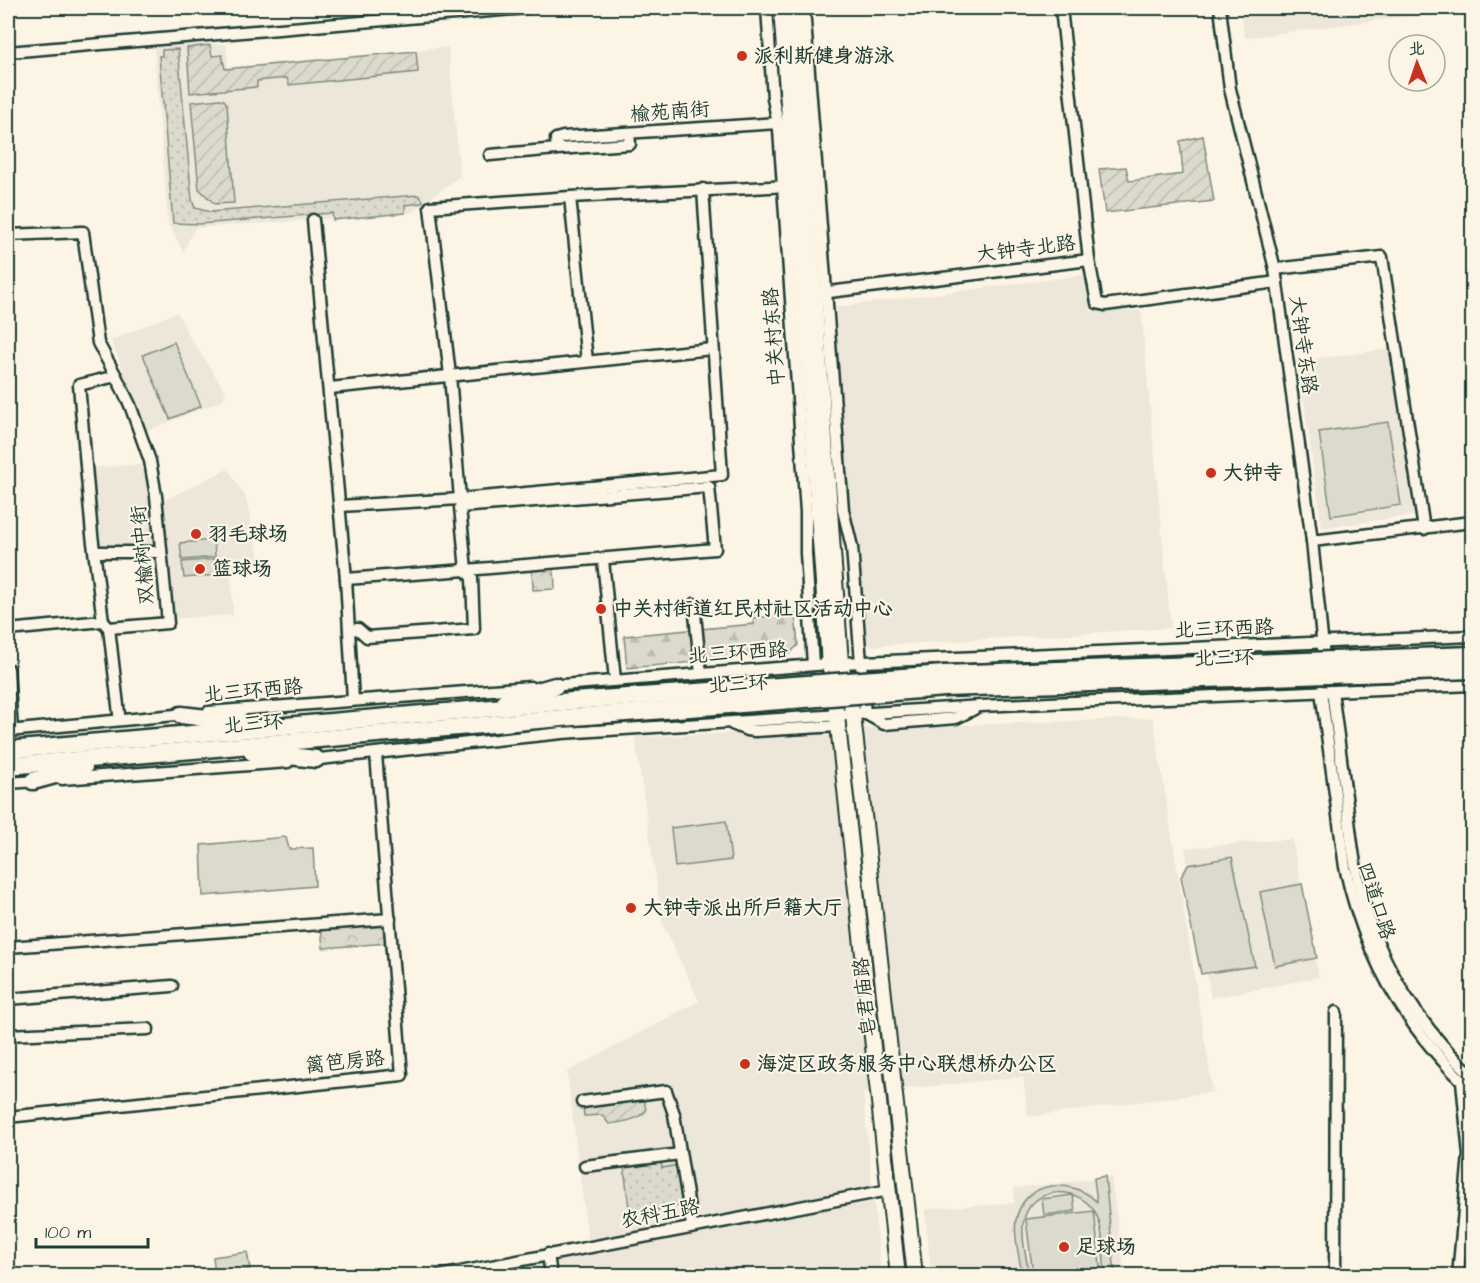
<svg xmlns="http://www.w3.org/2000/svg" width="1480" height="1283" font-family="'Architects Daughter','LXGW WenKai TC',sans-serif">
  <defs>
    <pattern id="grass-dots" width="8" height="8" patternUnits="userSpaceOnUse" patternTransform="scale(1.5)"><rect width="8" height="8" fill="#dcdacc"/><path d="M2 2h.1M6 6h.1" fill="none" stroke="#bcbcb0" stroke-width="1.8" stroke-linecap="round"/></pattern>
    <pattern id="forest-firs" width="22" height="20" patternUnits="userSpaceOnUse" patternTransform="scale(1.5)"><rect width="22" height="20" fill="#dcdacc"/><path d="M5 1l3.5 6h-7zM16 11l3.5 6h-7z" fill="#bcbcb0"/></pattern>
    <pattern id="park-crowns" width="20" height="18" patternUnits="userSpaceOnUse" patternTransform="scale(1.5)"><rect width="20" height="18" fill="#dcdacc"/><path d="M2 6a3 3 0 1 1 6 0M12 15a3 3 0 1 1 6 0" fill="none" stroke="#bcbcb0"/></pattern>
    <pattern id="garden-furrows" width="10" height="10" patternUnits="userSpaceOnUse" patternTransform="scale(1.5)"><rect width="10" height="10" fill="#dcdacc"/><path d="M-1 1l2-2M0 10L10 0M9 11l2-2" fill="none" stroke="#bcbcb0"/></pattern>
  </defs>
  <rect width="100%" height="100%" fill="#fcf5e5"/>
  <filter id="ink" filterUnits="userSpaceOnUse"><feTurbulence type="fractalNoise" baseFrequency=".0167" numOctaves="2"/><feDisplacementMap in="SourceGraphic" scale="12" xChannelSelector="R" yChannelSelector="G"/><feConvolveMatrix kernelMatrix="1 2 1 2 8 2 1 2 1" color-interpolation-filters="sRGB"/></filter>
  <g filter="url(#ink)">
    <g fill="#ece7d8">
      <path d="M1240 8H1467L1245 38Z"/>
      <path d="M183 44H226L228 67 448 47 460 176 411 213 195 228 183 252 168 223 154 47Z"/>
      <path d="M1084 275 1091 311H1141L1171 628 853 647 836 307Z"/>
      <path d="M177 312 189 336 226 392 223 400 147 431 111 340Z"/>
      <path d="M1391 349 1416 515 1322 528 1298 361Z"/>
      <path d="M145 464 151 488 155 546 98 549 91 468Z"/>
      <path d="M228 469 246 498 260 562 231 571 233 615 169 619 158 503Z"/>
      <path d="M1153 718 1213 1092 1028 1117 1023 1077 863 1093 881 1275 463 1276 590 1256 567 1072 699 1001 662 922 635 737Z"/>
      <path d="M1292 839 1319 977 1211 998 1185 848Z"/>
      <path d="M1111 1177 1125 1275H931L925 1209 1014 1203V1188Z"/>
    </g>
    <g fill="url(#grass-dots)" stroke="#7e8c80" stroke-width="1.5">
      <path d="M178 49 192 200 195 208 210 212 418 195 423 200 422 203 405 205V213L333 220 332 213 199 224 173 223 159 56H162V50Z"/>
      <path d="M661 1161 662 1168 678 1165 684 1205 630 1215 624 1167Z"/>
    </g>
    <path fill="url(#forest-firs)" stroke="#7e8c80" stroke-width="1.5" d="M795 614 798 645 789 654 627 668 624 636 754 624 753 618Z"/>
    <g fill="url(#park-crowns)" stroke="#7e8c80" stroke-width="1.5">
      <path d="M554 567 555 589 533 590 532 568Z"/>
      <path d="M387 922 388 943 323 948 321 927Z"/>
    </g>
    <g fill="url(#garden-furrows)" stroke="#7e8c80" stroke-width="1.5">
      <path d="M210 45 212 56 222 55 225 69 416 51 418 72 289 85 287 78 257 81V87L190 93 187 48Z"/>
      <path d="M220 99 224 100 227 104 234 203 215 204 199 189 191 102Z"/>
      <path d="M1203 136 1214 201 1105 213 1099 169 1126 167 1129 181 1183 174 1180 141Z"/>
      <path d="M644 1098 646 1111C636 1121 622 1122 609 1124L602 1115 584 1116 583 1106Z"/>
    </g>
    <g fill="#dcdacc" stroke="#7e8c80" stroke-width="1.5">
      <path d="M174 342 201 406 170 419 143 355Z"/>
      <path d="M1388 422 1401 505 1331 516 1319 432Z"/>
      <path d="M214 540 215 557 182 560 180 543Z"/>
      <path d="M216 559 217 575 184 578 182 562Z"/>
      <path d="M726 821 731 860 675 867 671 828Z"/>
      <path d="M286 837 289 849 313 848 315 886 203 896 201 845Z"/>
      <path d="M1232 857 1255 966 1201 974 1181 877 1188 865Z"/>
      <path d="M1302 884 1317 958 1275 966 1260 892Z"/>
      <path d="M1105 1176 1115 1275H1105C1103 1259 1104 1226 1095 1212 1079 1186 1036 1185 1025 1216 1019 1234 1027 1258 1029 1275H1022C1020 1260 1013 1234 1016 1220 1024 1179 1072 1177 1097 1202L1094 1178Z"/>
      <path d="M1073 1195 1075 1211 1044 1215 1042 1199Z"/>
      <path d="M1094 1211 1101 1275H1033L1026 1219Z"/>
      <path d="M247 1252 250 1269 215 1275 213 1257Z"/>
    </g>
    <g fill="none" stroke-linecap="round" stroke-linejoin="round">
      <defs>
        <g id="minor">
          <path d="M767 8 773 98 779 130 806 512V553L813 665"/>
          <path d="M804 8 843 510 852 547 865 714"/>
          <path d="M1061 8 1089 260 1097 303 1105 305 1277 282"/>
          <path d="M1220 8 1230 89 1275 269 1312 541 1325 667"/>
          <path d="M8 52 526 8"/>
          <path d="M629 133 630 144 557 149 556 139 563 137 778 123"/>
          <path d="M490 155 557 149"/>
          <path d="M570 197 587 361"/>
          <path d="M313 220 346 579 353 700"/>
          <path d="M8 235 83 232 98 343 116 376"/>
          <path d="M1275 269 1382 257 1424 529"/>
          <path d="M821 293 1089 260"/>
          <path d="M330 388 712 349"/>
          <path d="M709 487 715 549 466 570 460 507Z"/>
          <path d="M460 499 450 375 430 207 570 197 789 186"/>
          <path d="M340 506 460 499 722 475 703 189"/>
          <path d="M1312 541 1472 522"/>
          <path d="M95 552H161"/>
          <path d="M603 560 615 680"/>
          <path d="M346 579 466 570 472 578 474 629 367 637 358 629 349 630"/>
          <path d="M694 604 701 674"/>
          <path d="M103 621 92 535 79 385 116 376 130 405 150 461 156 496 168 623 109 628"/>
          <path d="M109 628 119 714"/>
          <path d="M8 630 103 621 107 626"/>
          <path d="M8 669 12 731"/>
          <path d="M549 686 841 663 1472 636"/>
          <path d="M1321 691 1345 867C1364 955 1406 1030 1472 1090"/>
          <path d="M1332 691C1337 728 1342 766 1347 804 1351 836 1354 868 1363 899 1381 966 1421 1029 1472 1075"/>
          <path d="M208 712 530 687"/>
          <path d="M866 714 884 724 956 718 974 709"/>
          <path d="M732 724 747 730 755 731 838 726"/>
          <path d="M8 731 186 714"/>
          <path d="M310 760 562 733 981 706 1472 685"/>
          <path d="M62 779 288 762"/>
          <path d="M8 783 37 781"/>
          <path d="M8 947 390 919"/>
          <path d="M8 999 172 986"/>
          <path d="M8 1035 148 1029"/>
          <path d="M582 1102 666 1091 674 1114 692 1226"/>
          <path d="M8 1117 402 1075 376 754"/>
          <path d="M585 1166 680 1154"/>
          <path d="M548 1254 551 1276"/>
          <path d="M8 1275V1276"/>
          <path d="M439 1276 889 1190"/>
          <path d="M1335 1276 1336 1012"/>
          <path d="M1458 1276 1469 1155 1462 1081"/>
        </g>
        <g id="major">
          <path d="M781 8 829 664 837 716 898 1276"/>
          <path d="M794 8 841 663 853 715 915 1276"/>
        </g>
        <g id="highway">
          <path d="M506 700 555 686"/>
          <path d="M181 715 242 722"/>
          <path d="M8 750 573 701"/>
          <path d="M252 752 316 759"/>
          <path d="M8 766 574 717"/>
          <path d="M33 781 84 767"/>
        </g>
      </defs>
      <use href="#minor" stroke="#1f3d34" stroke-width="15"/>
      <use href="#major" stroke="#1f3d34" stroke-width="18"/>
      <use href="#highway" stroke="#1f3d34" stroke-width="21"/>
      <use href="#minor" stroke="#fcf5e5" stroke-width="10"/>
      <use href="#major" stroke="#fcf5e5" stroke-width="14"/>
      <use href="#highway" stroke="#fcf5e5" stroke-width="16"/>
      <defs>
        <g id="highway-bridge">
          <path d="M573 701 944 674 1472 655"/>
          <path d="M574 717 945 688 1472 670"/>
        </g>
      </defs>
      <use href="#highway-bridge" stroke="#1f3d34" stroke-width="21" stroke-linecap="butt"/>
      <use href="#highway-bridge" stroke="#fcf5e5" stroke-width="16"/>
    </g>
  </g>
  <g fill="#c8321e" stroke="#fcf5e5" stroke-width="2">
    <circle cx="742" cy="56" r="6"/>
    <circle cx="1211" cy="473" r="6"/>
    <circle cx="196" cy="534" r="6"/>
    <circle cx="200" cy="569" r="6"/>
    <circle cx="601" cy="609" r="6"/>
    <circle cx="631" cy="908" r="6"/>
    <circle cx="745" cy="1064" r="6"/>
    <circle cx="1064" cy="1247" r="6"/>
  </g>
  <g text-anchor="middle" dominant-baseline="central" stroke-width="4.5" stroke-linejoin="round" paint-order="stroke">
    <g font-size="20" font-weight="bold" fill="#1f3d34" stroke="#fcf5e5" text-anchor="start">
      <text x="754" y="56">派利斯健身游泳</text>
      <text x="1223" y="473">大钟寺</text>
      <text x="208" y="534">羽毛球场</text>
      <text x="212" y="569">篮球场</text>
      <text x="613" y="609">中关村街道红民村社区活动中心</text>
      <text x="643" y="908">大钟寺派出所户籍大厅</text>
      <text x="757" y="1064">海淀区政务服务中心联想桥办公区</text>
      <text x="1076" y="1247">足球场</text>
    </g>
    <g font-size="20" fill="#1f3d34" stroke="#fcf5e5">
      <text transform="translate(670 112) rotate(-4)">榆苑南街</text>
      <text transform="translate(1026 249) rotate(-7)">大钟寺北路</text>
      <text transform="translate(774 337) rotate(-94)">中关村东路</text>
      <text transform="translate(1303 345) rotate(82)">大钟寺东路</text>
      <text transform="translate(143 555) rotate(-95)">双榆树中街</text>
      <text transform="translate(1224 629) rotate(-2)">北三环西路</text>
      <text transform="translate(738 653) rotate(-4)">北三环西路</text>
      <text transform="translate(1224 658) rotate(-2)">北三环</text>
      <text transform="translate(738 684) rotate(-4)">北三环</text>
      <text transform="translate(253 691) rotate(-5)">北三环西路</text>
      <text transform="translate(253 724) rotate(-5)">北三环</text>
      <text transform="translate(1376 901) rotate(72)">四道口路</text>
      <text transform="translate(865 997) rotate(-96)">皂君庙路</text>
      <text transform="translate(345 1062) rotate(-6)">篱笆房路</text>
      <text transform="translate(660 1214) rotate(-11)">农科五路</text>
    </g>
  </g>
  <rect width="1480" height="1283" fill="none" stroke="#fcf5e5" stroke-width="30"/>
  <rect x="15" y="15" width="1450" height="1253" fill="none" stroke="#1f3d34" stroke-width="2" filter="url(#ink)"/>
  <g transform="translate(1417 63) rotate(358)"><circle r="28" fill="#fcf5e5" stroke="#a4ab9e" stroke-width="1.5"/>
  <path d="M0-4.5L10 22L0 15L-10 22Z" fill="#c8321e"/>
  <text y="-9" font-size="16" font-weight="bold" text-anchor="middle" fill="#1f3d34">北</text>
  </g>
  <path d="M36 1238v9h112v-9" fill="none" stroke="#1f3d34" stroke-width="3"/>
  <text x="45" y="1238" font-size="18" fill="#1f3d34" stroke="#fcf5e5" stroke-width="4.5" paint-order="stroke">100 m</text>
</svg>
